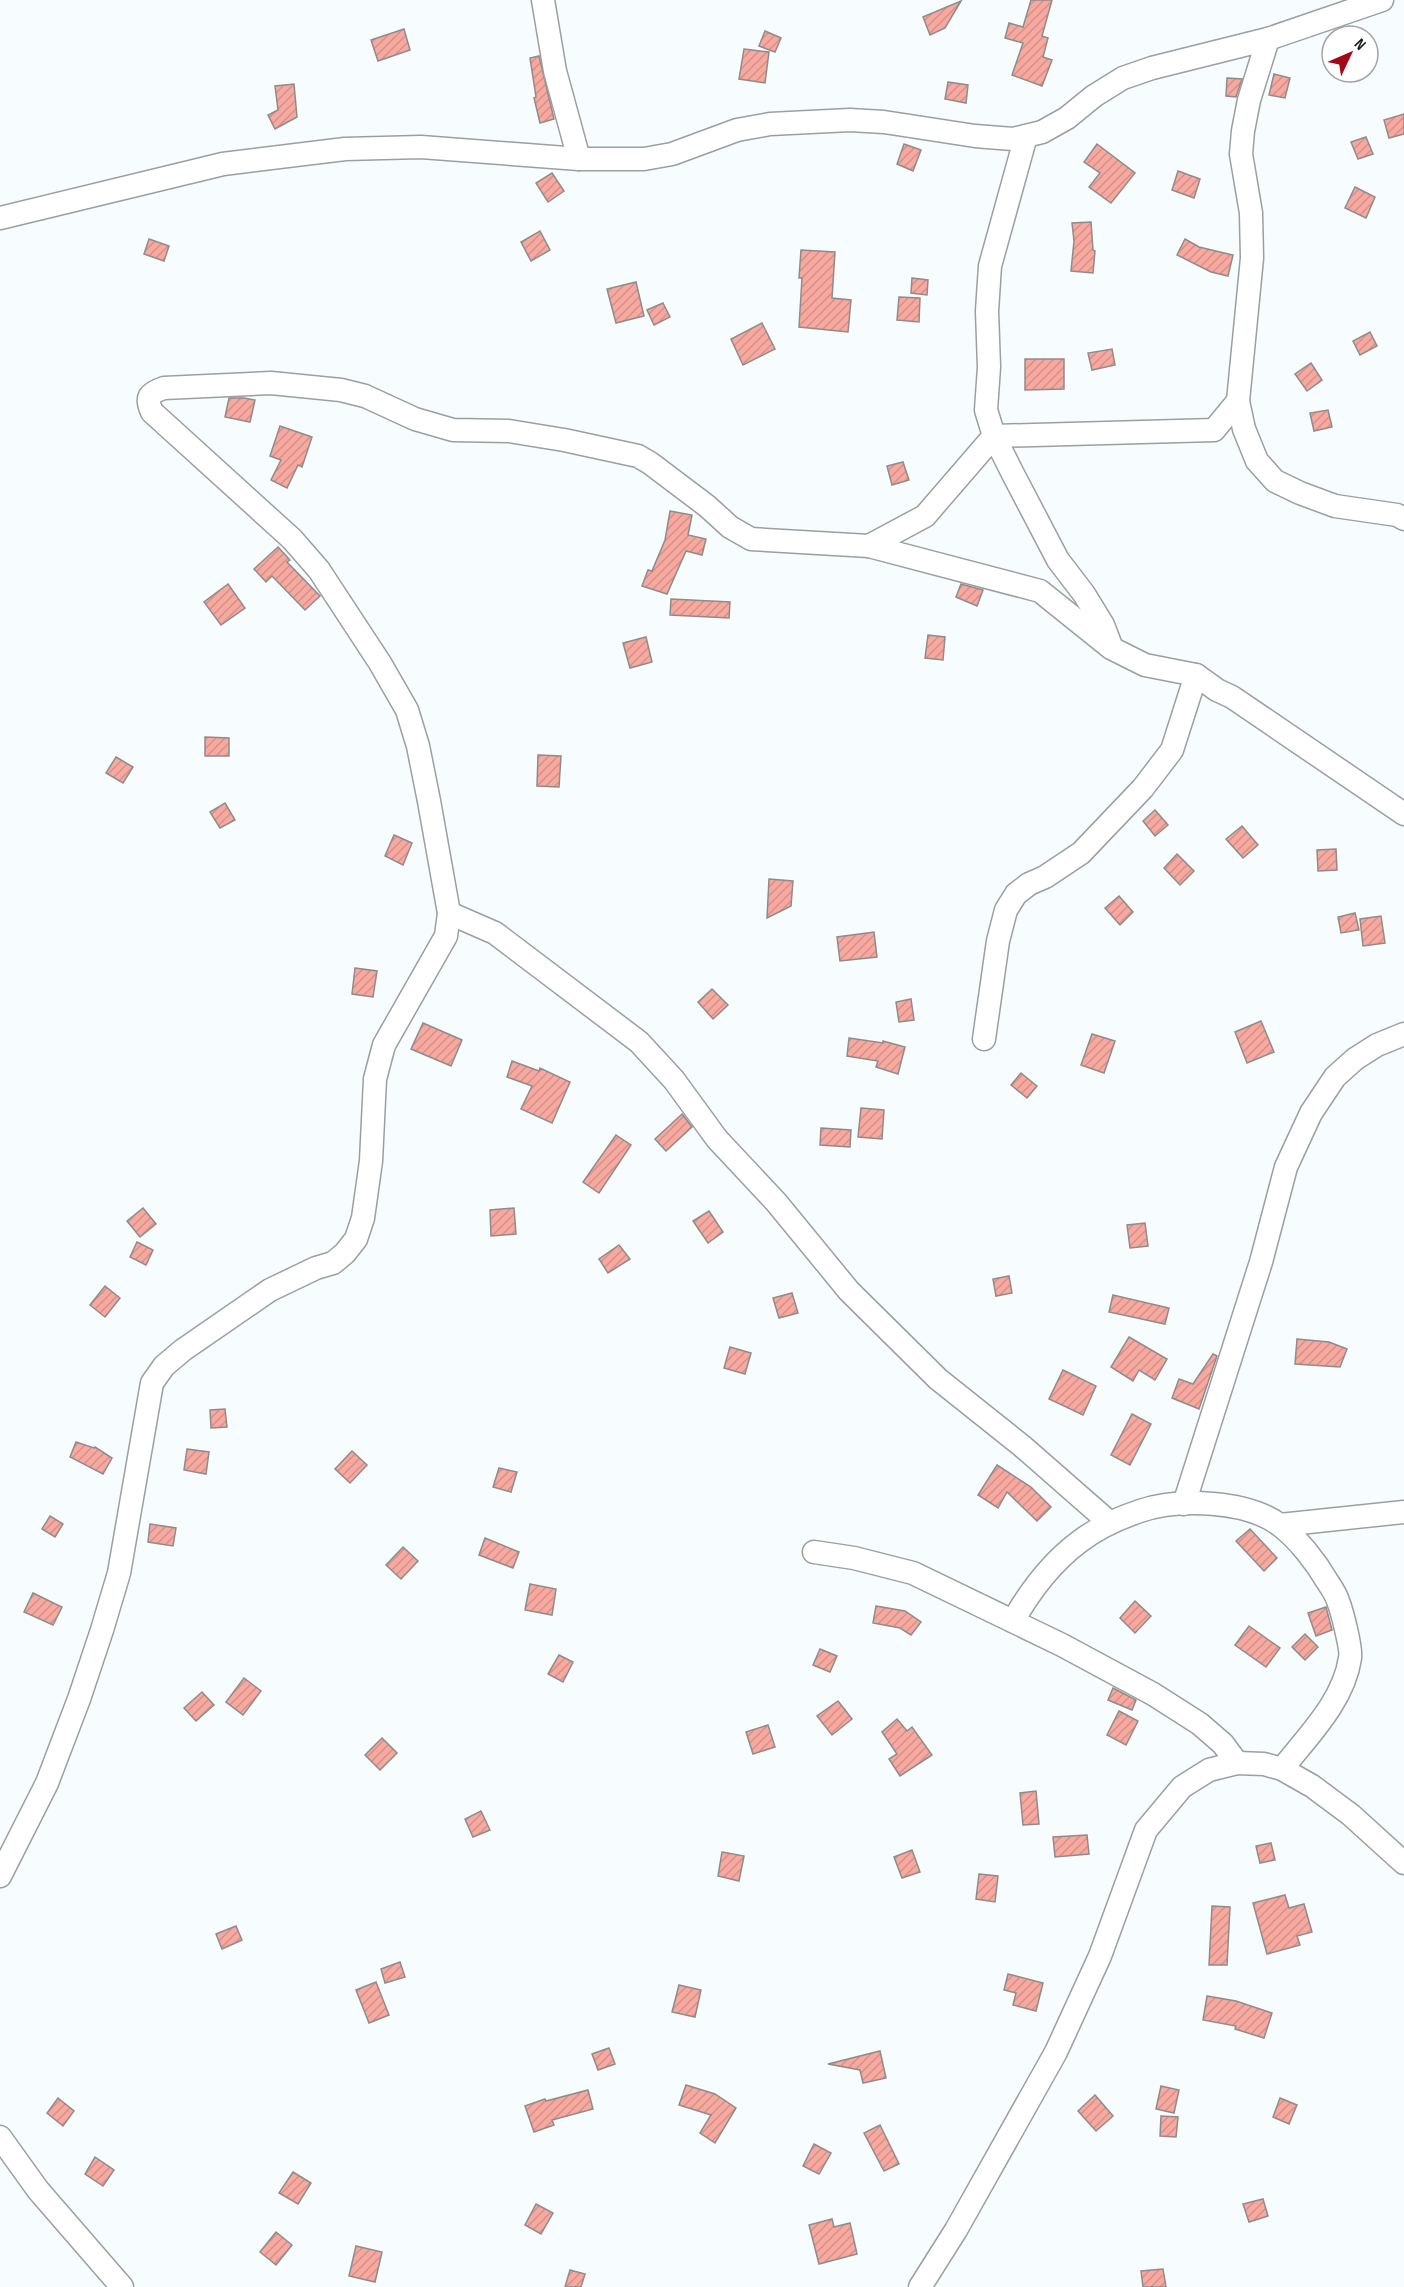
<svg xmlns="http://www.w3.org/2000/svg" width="1404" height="2287" font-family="'Sofia Sans Condensed',sans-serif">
  <defs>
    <pattern id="building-hatch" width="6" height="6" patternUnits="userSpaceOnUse" patternTransform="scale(1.5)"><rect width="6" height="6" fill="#f7a9a0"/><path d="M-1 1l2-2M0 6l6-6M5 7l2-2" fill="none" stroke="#d39189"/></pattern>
  </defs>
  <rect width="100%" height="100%" fill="#f7fcfe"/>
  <g fill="url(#building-hatch)" stroke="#908b8a" stroke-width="1.5">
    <path d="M1031 0H1052L1042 36 1048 38 1043 57 1052 60 1042 86 1012 75 1023 43 1005 38 1009 23 1023 27Z"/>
    <path d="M961 1 945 28 930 35 923 17Z"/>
    <path d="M404 29 410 50 378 61 371 40Z"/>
    <path d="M765 31 781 38 775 52 759 46Z"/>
    <path d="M744 49 769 52 765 83 739 79Z"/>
    <path d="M539 56 554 119 540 123 534 98 536 97 530 58Z"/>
    <path d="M1274 74 1290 78 1285 98 1269 95Z"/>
    <path d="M1227 78 1242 79 1236 97 1226 96Z"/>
    <path d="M948 82 968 85 966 103 945 99Z"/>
    <path d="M294 84 297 117 275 129 268 115 278 110 275 86Z"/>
    <path d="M1404 114V134L1389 138 1384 120Z"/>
    <path d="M1366 137 1373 154 1358 159 1351 142Z"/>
    <path d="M904 144 921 150 913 171 897 164Z"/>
    <path d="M1097 144 1135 173 1111 203 1089 187 1100 173 1084 162Z"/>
    <path d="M1178 171 1200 179 1194 198 1172 190Z"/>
    <path d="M552 173 564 191 548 202 536 183Z"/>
    <path d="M1355 187 1375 197 1366 218 1345 208Z"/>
    <path d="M1091 222 1093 250 1095 251 1093 273 1071 271 1074 241 1072 223Z"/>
    <path d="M540 231 550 250 531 261 521 242Z"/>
    <path d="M149 239 169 246 164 261 144 254Z"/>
    <path d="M1185 239 1199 247 1233 255 1228 276 1211 272 1177 255Z"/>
    <path d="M801 250 835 252 832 298 851 300 848 332 799 327 802 278H799Z"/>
    <path d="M912 278 928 280 927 295 911 293Z"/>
    <path d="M636 282 644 316 616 323 607 289Z"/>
    <path d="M899 297 920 298 919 322 897 320Z"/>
    <path d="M663 303 670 317 654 325 647 310Z"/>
    <path d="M762 323 775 349 743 365 731 339Z"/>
    <path d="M1370 332 1377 346 1360 355 1353 341Z"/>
    <path d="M1112 349 1115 365 1092 370 1088 353Z"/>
    <path d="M1025 359H1064V389L1025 390Z"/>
    <path d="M1311 363 1322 380 1307 391 1295 374Z"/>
    <path d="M229 398H244L255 400 250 422 225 417Z"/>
    <path d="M1328 410 1332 427 1314 431 1310 413Z"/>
    <path d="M280 426 312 437 302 467 298 465 287 488 271 480 281 460 270 456Z"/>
    <path d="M903 462 909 480 892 485 887 466Z"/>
    <path d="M670 511 692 515 688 535 706 539 702 555 686 551 667 594 642 586 648 570 652 571 665 540Z"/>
    <path d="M278 547 290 560 287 562 320 596 305 610 272 576 266 582 254 569Z"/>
    <path d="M228 584 245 608 221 625 204 602Z"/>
    <path d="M961 584 983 590 977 606 956 597Z"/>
    <path d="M671 599 730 602 729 618 670 615Z"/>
    <path d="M928 635 945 637 943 660 925 658Z"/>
    <path d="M646 637 652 662 630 668 623 643Z"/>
    <path d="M205 737 229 738V756H205Z"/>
    <path d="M538 755 561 756 559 787 537 786Z"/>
    <path d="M116 757 133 767 123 783 106 773Z"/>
    <path d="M225 803 235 820 220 828 210 812Z"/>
    <path d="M1155 810 1168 825 1155 836 1143 821Z"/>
    <path d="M1242 826 1258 845 1243 858 1226 839Z"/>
    <path d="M394 835 412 843 403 865 385 856Z"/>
    <path d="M1336 849 1337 870 1318 871 1317 850Z"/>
    <path d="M1177 854 1194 871 1180 885 1164 868Z"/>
    <path d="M769 879 793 881 791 906 767 918Z"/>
    <path d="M1119 896 1133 912 1120 925 1105 908Z"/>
    <path d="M1355 913 1359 930 1341 933 1338 917Z"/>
    <path d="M1381 916 1385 943 1363 946 1360 919Z"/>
    <path d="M874 932 877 957 840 961 837 937Z"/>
    <path d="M355 968 377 971 373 997 352 994Z"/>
    <path d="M712 989 728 1005 713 1019 698 1002Z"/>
    <path d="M911 999 914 1020 899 1022 896 1002Z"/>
    <path d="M1261 1021 1274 1052 1247 1063 1235 1032Z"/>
    <path d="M423 1023 462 1040 451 1066 411 1049Z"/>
    <path d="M1092 1034 1115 1041 1104 1073 1081 1065Z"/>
    <path d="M849 1038 883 1043V1041L905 1047 898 1074 876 1067 878 1061 847 1056Z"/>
    <path d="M512 1061 539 1071 540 1068 570 1082 552 1123 521 1109 532 1086 507 1077Z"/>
    <path d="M1021 1073 1037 1086 1027 1098 1011 1085Z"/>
    <path d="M861 1108 884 1110 882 1139 858 1137Z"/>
    <path d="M682 1114 692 1127 666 1151 655 1139Z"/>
    <path d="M821 1128 851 1130 850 1147 820 1145Z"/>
    <path d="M616 1135 631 1145 599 1193 583 1182Z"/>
    <path d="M143 1208 156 1224 140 1237 127 1221Z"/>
    <path d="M514 1208 516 1234 491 1236 490 1210Z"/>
    <path d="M709 1211 723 1232 708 1243 693 1221Z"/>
    <path d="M1145 1223 1148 1246 1130 1248 1127 1225Z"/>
    <path d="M137 1242 153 1250 146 1265 130 1257Z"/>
    <path d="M619 1245 630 1259 608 1273 599 1259Z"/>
    <path d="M1009 1276 1012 1293 996 1296 993 1279Z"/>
    <path d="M105 1286 120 1298 105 1317 90 1305Z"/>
    <path d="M792 1293 798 1313 779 1318 773 1298Z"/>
    <path d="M1113 1295 1169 1308 1165 1324 1109 1312Z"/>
    <path d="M1129 1337 1167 1359 1155 1380 1139 1370 1133 1381 1111 1367Z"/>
    <path d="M1297 1339 1329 1342 1347 1349 1340 1367 1295 1364Z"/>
    <path d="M730 1347 751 1353 745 1374 724 1368Z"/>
    <path d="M1213 1354 1217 1356 1199 1409 1172 1398 1179 1379 1193 1384Z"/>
    <path d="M1063 1370 1096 1386 1083 1415 1049 1399Z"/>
    <path d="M225 1409 227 1427 211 1428 210 1410Z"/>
    <path d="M1132 1414 1151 1424 1130 1465 1111 1455Z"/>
    <path d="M76 1442 94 1448 95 1447 112 1458 103 1474 70 1457Z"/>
    <path d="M187 1449 209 1452 206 1474 184 1470Z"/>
    <path d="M352 1451 367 1465 350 1483 335 1469Z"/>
    <path d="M997 1465 1031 1487 1051 1507 1037 1521 1007 1492 998 1508 978 1495Z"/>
    <path d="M499 1468 517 1472 511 1492 493 1487Z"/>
    <path d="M50 1516 63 1524 55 1537 42 1529Z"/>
    <path d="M150 1524 176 1528 173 1546 148 1542Z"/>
    <path d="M1250 1529 1277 1558 1264 1571 1236 1541Z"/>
    <path d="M485 1538 519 1552 513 1568 479 1555Z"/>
    <path d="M403 1547 418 1561 401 1579 386 1565Z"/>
    <path d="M530 1584 556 1589 552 1615 525 1610Z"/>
    <path d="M33 1593 62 1607 53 1625 24 1612Z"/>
    <path d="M1135 1601 1151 1616 1135 1633 1120 1618Z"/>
    <path d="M876 1606 905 1611 921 1622 911 1635 900 1628 873 1623Z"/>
    <path d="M1326 1607 1332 1630 1316 1636 1308 1613Z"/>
    <path d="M1249 1626 1280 1648 1266 1667 1235 1645Z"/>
    <path d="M1305 1634 1318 1647 1305 1660 1292 1647Z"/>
    <path d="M820 1649 837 1656 830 1672 813 1665Z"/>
    <path d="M559 1655 573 1662 563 1682 548 1674Z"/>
    <path d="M244 1678 261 1691 243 1715 226 1702Z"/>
    <path d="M1113 1688 1136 1700 1132 1710 1108 1700Z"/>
    <path d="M202 1692 214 1705 196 1721 184 1708Z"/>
    <path d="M838 1701 852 1719 832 1735 817 1716Z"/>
    <path d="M1119 1711 1138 1721 1126 1745 1107 1735Z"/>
    <path d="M897 1719 907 1731 912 1727 932 1755 900 1776 889 1759 897 1754 882 1732Z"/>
    <path d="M768 1725 775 1747 753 1754 746 1732Z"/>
    <path d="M382 1738 397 1753 380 1770 365 1755Z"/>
    <path d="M1036 1791 1039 1824 1023 1825 1020 1793Z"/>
    <path d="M481 1811 490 1830 473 1837 465 1819Z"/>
    <path d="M1087 1835 1089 1854 1055 1857 1053 1837Z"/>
    <path d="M1271 1843 1275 1860 1260 1863 1256 1846Z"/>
    <path d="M912 1850 920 1872 902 1878 894 1857Z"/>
    <path d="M722 1852 744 1856 739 1881 718 1876Z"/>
    <path d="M979 1874 998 1876 995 1902 976 1899Z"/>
    <path d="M1285 1895 1289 1908 1304 1904 1312 1932 1297 1936 1300 1945 1267 1954 1253 1903Z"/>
    <path d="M1212 1906 1230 1907 1227 1965H1209Z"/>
    <path d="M236 1926 242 1940 222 1949 216 1934Z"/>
    <path d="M400 1962 405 1977 385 1983 381 1969Z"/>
    <path d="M1008 1974 1043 1983 1036 2011 1013 2005 1016 1993 1004 1990Z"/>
    <path d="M376 1982 389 2015 369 2023 356 1990Z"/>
    <path d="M679 1985 701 1990 695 2017 672 2012Z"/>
    <path d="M1207 1996 1236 2001 1272 2013 1264 2038 1235 2029 1236 2026 1203 2020Z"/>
    <path d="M609 2048 615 2064 598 2070 592 2054Z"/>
    <path d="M880 2051 886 2078 863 2083 860 2070 828 2064Z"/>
    <path d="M686 2085 715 2094 736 2108 715 2143 700 2133 711 2115 679 2105Z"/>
    <path d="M1161 2086 1179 2090 1174 2113 1156 2109Z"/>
    <path d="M588 2090 593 2109 552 2120 554 2125 534 2132 525 2106 545 2099 546 2101Z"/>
    <path d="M1095 2095 1113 2116 1096 2131 1078 2111Z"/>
    <path d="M58 2098 74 2111 63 2126 47 2113Z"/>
    <path d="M1280 2098 1297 2105 1289 2124 1273 2117Z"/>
    <path d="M1161 2116 1178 2117 1176 2137 1160 2136Z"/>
    <path d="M880 2125 899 2164 884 2171 864 2133Z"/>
    <path d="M814 2144 831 2153 819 2174 803 2166Z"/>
    <path d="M95 2157 114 2170 103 2186 85 2174Z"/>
    <path d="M293 2172 311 2183 298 2204 279 2193Z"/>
    <path d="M1263 2199 1268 2216 1249 2222 1243 2204Z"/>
    <path d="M536 2204 553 2213 541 2234 525 2225Z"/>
    <path d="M832 2219 834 2227 850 2223 857 2254 819 2264 809 2225Z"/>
    <path d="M276 2232 292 2245 276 2265 260 2252Z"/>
    <path d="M356 2246 382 2252 375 2282 349 2276Z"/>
    <path d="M1163 2269 1166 2287H1143L1141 2271Z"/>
    <path d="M570 2270 585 2274 581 2287H565Z"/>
  </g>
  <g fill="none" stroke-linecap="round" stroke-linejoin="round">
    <defs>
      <g id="street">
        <path d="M543 0 555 71 579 159"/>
        <path d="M1268 39 1249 100 1243 131 1241 154 1251 213 1252 258 1238 401 1244 429 1257 461 1275 481 1300 493 1335 506 1397 515 1404 519"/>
        <path d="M1026 136 990 266 987 311 989 367 986 410 994 436 1013 474 1058 560 1084 594 1103 625 1111 646"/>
        <path d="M0 218 223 164 345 149 421 147 579 159H644L672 154 737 130 770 124 850 120 884 122 975 136 1013 139 1042 132 1067 118 1094 96 1123 78 1152 68 1268 39 1382 0"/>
        <path d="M869 546 925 516 994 436 1214 430 1238 401"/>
        <path d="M449 913 495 933 639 1042 674 1080 717 1139 776 1202 849 1291 938 1379 1022 1446 1110 1523"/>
        <path d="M984 1039 998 941 1006 910 1016 894 1029 884 1045 877 1081 853 1143 788 1172 750 1196 675"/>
        <path d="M1184 1504 1261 1262 1286 1167 1311 1113 1335 1077 1355 1059 1377 1045 1404 1034"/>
        <path d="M1280 1525 1404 1512"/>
        <path d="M814 1552 854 1558 913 1573 1062 1645 1153 1694 1200 1724 1223 1744 1237 1763"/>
        <path d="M1013 1621C1030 1591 1051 1563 1079 1542 1097 1528 1119 1518 1140 1511 1178 1498 1248 1500 1281 1526 1298 1539 1316 1562 1327 1581 1331 1587 1336 1594 1338 1601 1342 1611 1352 1650 1350 1658 1344 1701 1307 1737 1282 1769"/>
        <path d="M0 1876 47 1783 79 1699 102 1630 119 1573 152 1383 164 1366 183 1350 270 1290 316 1268 333 1263 345 1253 356 1239 363 1218 371 1161 375 1079 384 1045 446 936 449 913 429 801 418 746 407 710 380 663 319 570 292 539 152 412C145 397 149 393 164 388L271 383 341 390 365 396 415 419 453 430 509 431 564 440 638 456 650 463 707 506 730 527 751 539 869 546 1040 591 1111 648 1145 665 1196 675 1217 690 1232 697 1404 814"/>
        <path d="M0 2137 38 2190 122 2287"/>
        <path d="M920 2287 956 2230 1056 2052 1100 1956 1146 1830 1182 1787 1209 1770 1237 1763 1264 1764 1282 1769 1312 1786 1351 1815 1404 1863"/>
      </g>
    </defs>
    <use href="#street" stroke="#9b9fa1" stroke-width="25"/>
    <use href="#street" stroke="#fff" stroke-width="22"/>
  </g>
  <g transform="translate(1350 54) rotate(46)"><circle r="28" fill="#ffffff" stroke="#a2a3a3" stroke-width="1.5"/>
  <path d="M0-4.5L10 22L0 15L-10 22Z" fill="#a30917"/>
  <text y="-9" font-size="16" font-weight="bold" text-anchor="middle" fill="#17191a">N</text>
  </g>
</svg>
